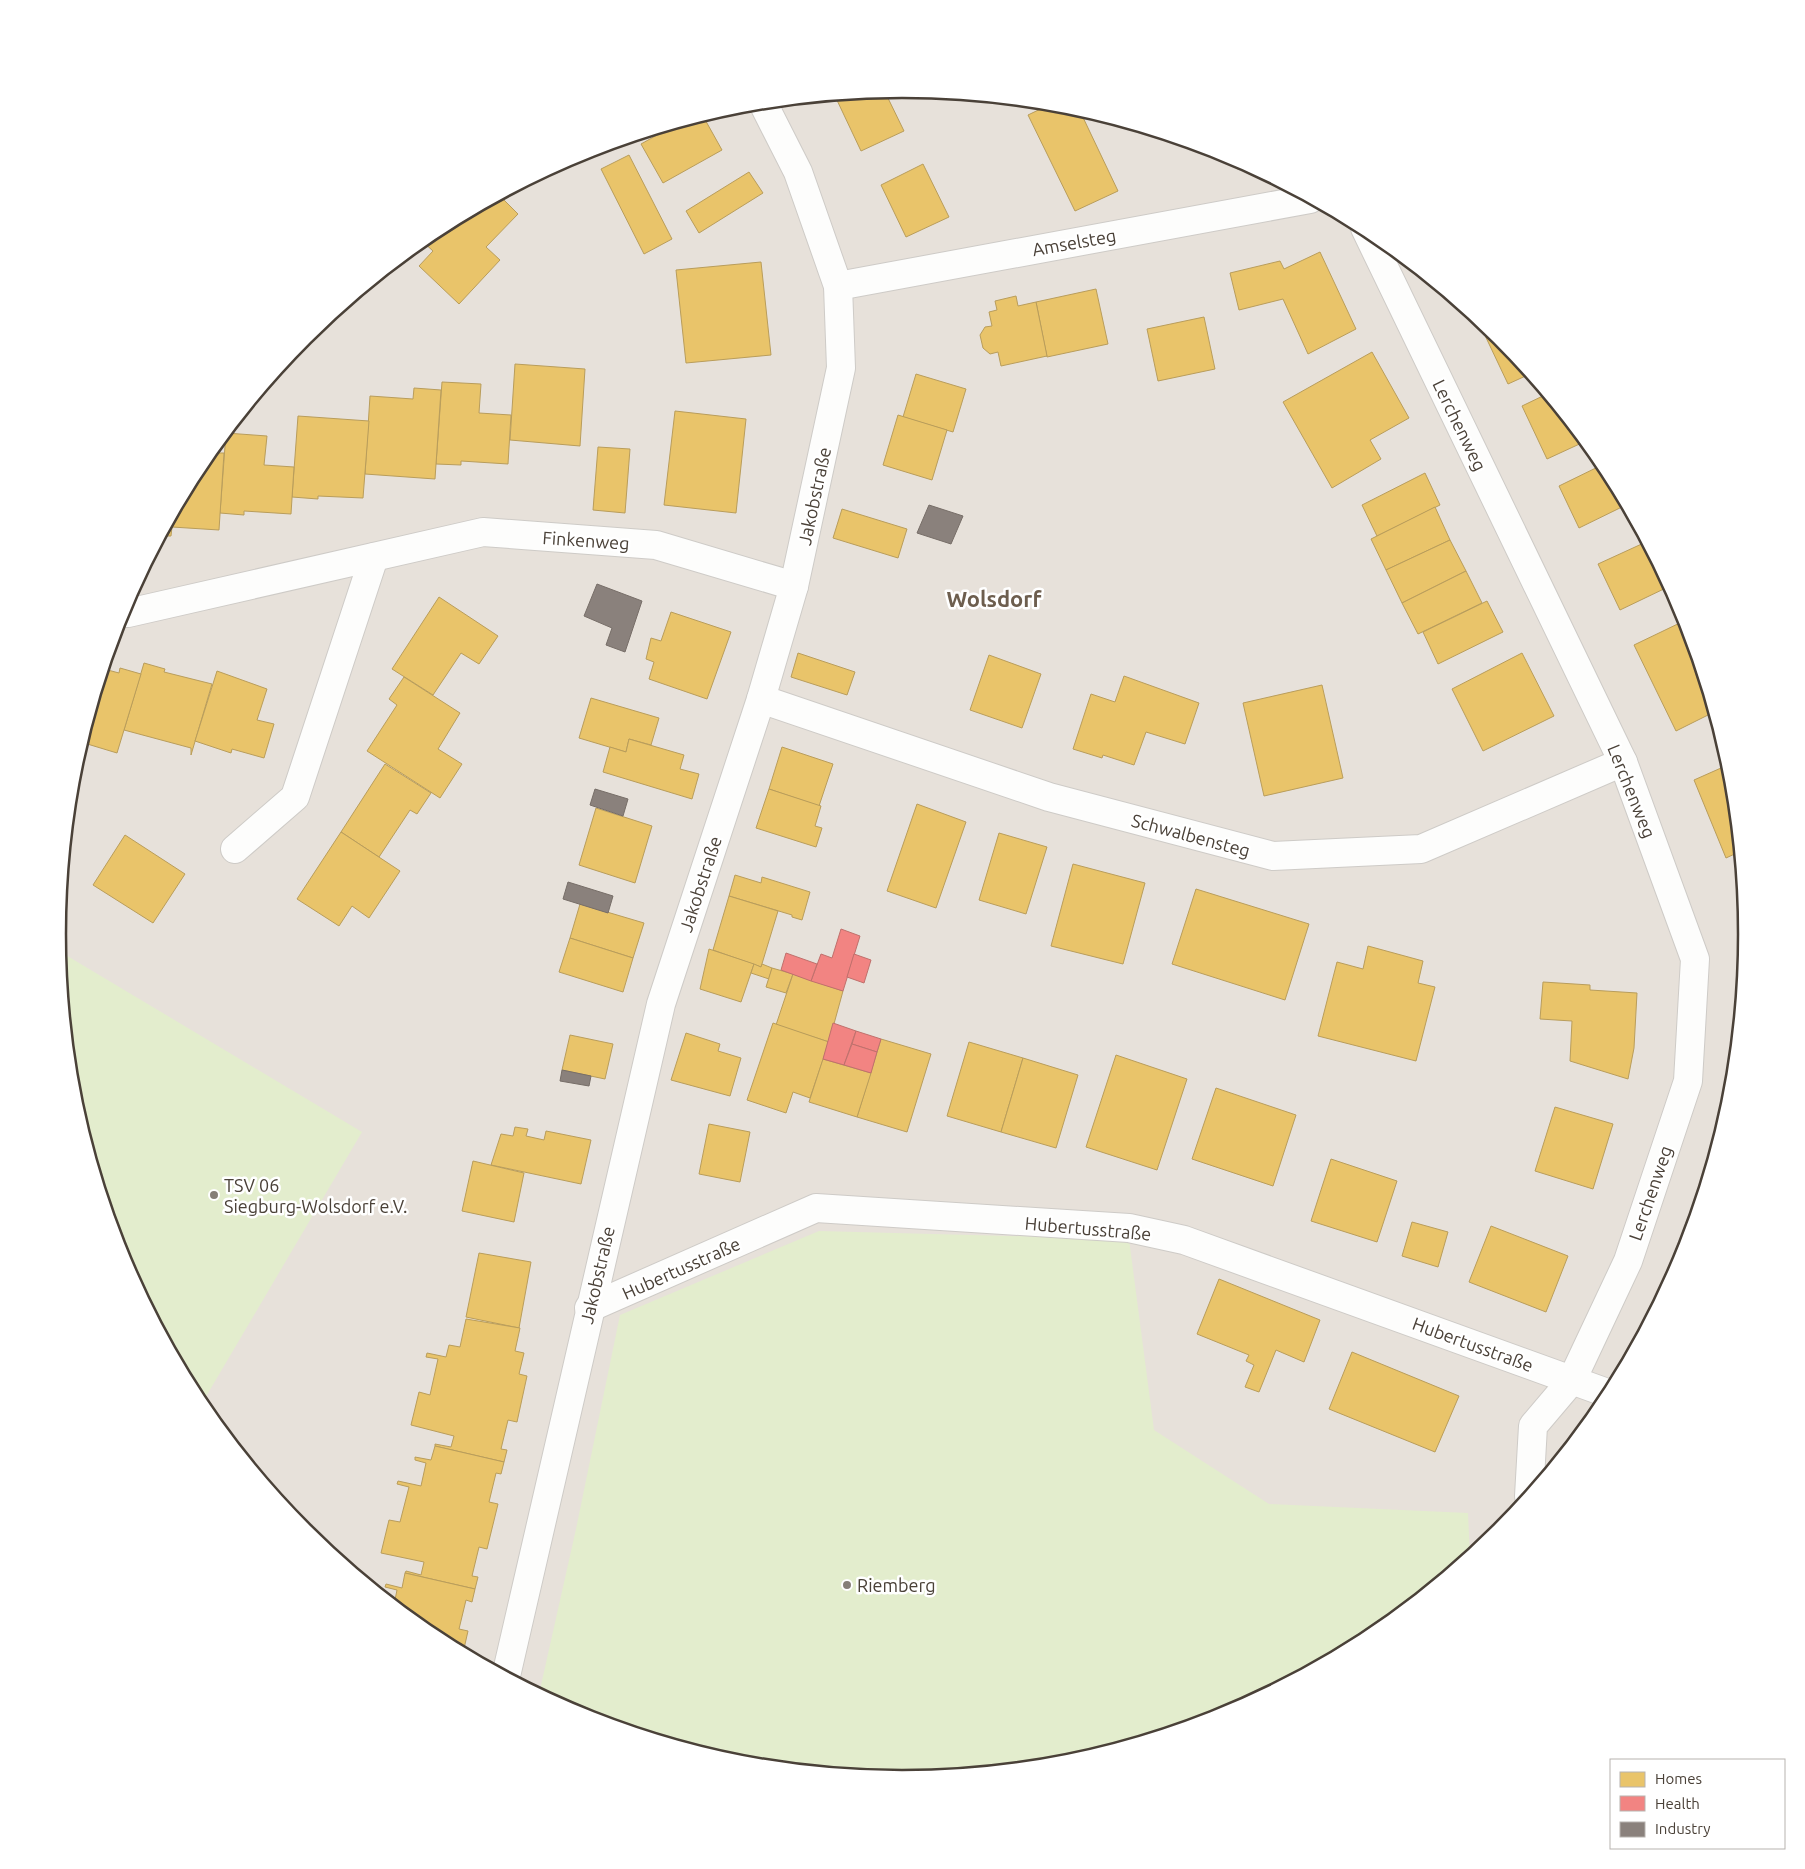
<svg xmlns="http://www.w3.org/2000/svg" width="1805" height="1869" font-family="Ubuntu,sans-serif">
  <rect width="100%" height="100%" fill="#f2f0ed"/>
  <circle fill="#e7e1da" cx="903" cy="934" r="842"/>
  <g fill="#e3edcd">
    <path d="M59 951 362 1132 201 1405 122 1258 74 1099Z"/>
    <path d="M819 1231 1129 1239 1154 1430 1269 1504 1468 1513 1470 1557 1372 1637 1226 1715 1067 1763 902 1779 737 1763 579 1715 539 1694 576 1529 620 1315Z"/>
  </g>
  <g fill="#e9c46a" stroke="#b99d5b">
    <path d="M882 92H885L904 131 861 151 835 96Z"/>
    <path d="M1051 104 1079 109 1118 191 1075 211 1028 115Z"/>
    <path d="M703 116 722 150 663 183 641 144 677 124Z"/>
    <path d="M629 155 672 239 644 254 601 169Z"/>
    <path d="M1231 156 1246 165 1237 169Z"/>
    <path d="M923 164 949 217 906 237 881 185Z"/>
    <path d="M749 172 763 193 699 233 686 211Z"/>
    <path d="M500 196 518 214 486 247 500 260 459 304 419 266 433 251 422 241 433 232Z"/>
    <path d="M1320 252 1356 329 1308 354 1283 299 1239 310 1230 273 1280 261 1284 269Z"/>
    <path d="M761 262 771 355 686 363 676 270Z"/>
    <path d="M1096 289 1108 344 1047 357 1036 302Z"/>
    <path d="M1016 296 1018 306 1036 302 1047 356 1001 366 998 352 990 354 983 348 980 335 985 327 992 326 989 312 997 310 995 301Z"/>
    <path d="M1204 317 1215 369 1158 381 1147 329Z"/>
    <path d="M1486 325 1500 337 1530 374 1508 384 1481 327Z"/>
    <path d="M1372 352 1409 418 1370 440 1381 459 1332 488 1283 402Z"/>
    <path d="M515 364 585 369 580 446 510 440Z"/>
    <path d="M916 374 966 389 953 432 903 417Z"/>
    <path d="M442 382 481 384 479 413 511 415 508 464 461 461V465L436 464Z"/>
    <path d="M414 388 441 390 435 479 365 474 370 396 413 399Z"/>
    <path d="M1547 394 1586 441 1547 459 1522 406Z"/>
    <path d="M675 411 746 419 736 513 664 505Z"/>
    <path d="M898 415 947 430 932 480 883 465Z"/>
    <path d="M298 416 369 421 363 498 318 496V499L292 497Z"/>
    <path d="M226 433 267 436 264 465 294 467 291 514 244 511V515L220 513Z"/>
    <path d="M598 447 630 449 625 513 593 510Z"/>
    <path d="M210 453H224L219 530 172 527 171 536H162L200 465Z"/>
    <path d="M1604 464 1626 505 1579 528 1559 486Z"/>
    <path d="M1425 473 1440 505 1377 536 1362 505Z"/>
    <path d="M1435 507 1450 540 1386 570 1371 539Z"/>
    <path d="M842 509 907 529 898 558 833 538Z"/>
    <path d="M1450 540 1466 571 1402 603 1386 570Z"/>
    <path d="M1646 542 1670 586 1620 610 1598 564Z"/>
    <path d="M1466 571 1482 603 1418 634 1402 603Z"/>
    <path d="M439 597 498 636 479 664 461 653 433 695 392 669Z"/>
    <path d="M1487 601 1503 632 1438 664 1423 632Z"/>
    <path d="M671 612 731 632 707 699 649 679 654 662 646 659 651 638 661 641Z"/>
    <path d="M1686 620 1714 712 1676 731 1634 645Z"/>
    <path d="M798 653 855 672 847 695 791 677Z"/>
    <path d="M1522 653 1554 716 1483 751 1452 689Z"/>
    <path d="M989 655 1041 674 1022 728 970 710Z"/>
    <path d="M144 663 165 669 164 672 212 684 191 755V748L124 730Z"/>
    <path d="M120 668 141 674 117 753 84 743 87 735 85 734 104 669 119 673Z"/>
    <path d="M217 671 267 689 257 720 274 724 264 758 232 749 231 753 195 741Z"/>
    <path d="M1124 676 1199 703 1185 744 1146 732 1134 765 1103 755 1102 758 1073 749 1091 694 1115 702Z"/>
    <path d="M404 677 460 713 438 749 462 764 440 798 367 751 397 705 389 699Z"/>
    <path d="M1322 685 1343 778 1264 796 1243 703Z"/>
    <path d="M591 698 659 718 651 745 629 739 626 752 579 738Z"/>
    <path d="M629 739 684 755 680 769 699 774 692 799 603 772 610 747 626 752Z"/>
    <path d="M782 747 833 764 819 806 769 789Z"/>
    <path d="M385 764 431 793 417 814 410 810 379 857 341 832Z"/>
    <path d="M1730 764 1739 852 1726 858 1694 780Z"/>
    <path d="M769 789 821 806 815 826 822 828 816 847 756 828Z"/>
    <path d="M917 804 966 822 936 908 887 891Z"/>
    <path d="M596 808 652 826 635 883 579 865Z"/>
    <path d="M341 832 400 871 369 918 352 906 339 926 297 899Z"/>
    <path d="M999 833 1047 847 1026 914 979 900Z"/>
    <path d="M125 835 185 874 153 923 93 885Z"/>
    <path d="M1073 864 1145 883 1123 964 1051 946Z"/>
    <path d="M735 875 761 883 762 877 810 892 802 920 792 917V915L729 896Z"/>
    <path d="M1742 882 1748 934 1747 943 1737 883Z"/>
    <path d="M1196 889 1309 924 1285 1000 1172 964Z"/>
    <path d="M729 896 778 911 761 967 713 950Z"/>
    <path d="M580 904 644 923 633 958 570 938Z"/>
    <path d="M570 938 633 958 623 992 559 972Z"/>
    <path d="M1368 946 1423 961 1418 983 1435 987 1416 1061 1318 1036 1337 962 1363 969Z"/>
    <path d="M709 949 754 964 741 1002 700 989Z"/>
    <path d="M754 964 761 967 762 964 772 968 769 979 751 973Z"/>
    <path d="M772 968 793 974 786 993 766 987Z"/>
    <path d="M793 974 843 991 829 1042 776 1025Z"/>
    <path d="M1543 982 1590 985V990L1637 993 1634 1048 1628 1079 1570 1061 1572 1021 1540 1019Z"/>
    <path d="M773 1023 829 1042 810 1098 793 1092 786 1113 747 1100Z"/>
    <path d="M686 1033 720 1044 718 1051 741 1058 730 1096 671 1080Z"/>
    <path d="M570 1035 613 1044 605 1079 562 1070Z"/>
    <path d="M881 1039 931 1054 907 1132 857 1117Z"/>
    <path d="M969 1042 1023 1058 1001 1132 947 1116Z"/>
    <path d="M1116 1055 1187 1079 1157 1170 1086 1147Z"/>
    <path d="M1023 1058 1078 1075 1056 1148 1001 1132Z"/>
    <path d="M823 1059 871 1073 857 1117 809 1102Z"/>
    <path d="M1216 1088 1296 1115 1273 1186 1192 1159Z"/>
    <path d="M1555 1107 1613 1124 1593 1189 1535 1171Z"/>
    <path d="M709 1124 750 1132 740 1182 699 1174Z"/>
    <path d="M515 1127 528 1129 526 1136 544 1140 546 1131 591 1140 581 1184 491 1165 501 1134 513 1136Z"/>
    <path d="M1331 1159 1397 1181 1377 1242 1311 1221Z"/>
    <path d="M473 1161 524 1173 514 1222 462 1211Z"/>
    <path d="M1412 1222 1448 1232 1438 1267 1402 1256Z"/>
    <path d="M1491 1226 1568 1256 1546 1312 1469 1282Z"/>
    <path d="M479 1253 531 1262 519 1328 466 1317Z"/>
    <path d="M1219 1279 1320 1320 1304 1362 1276 1350 1259 1392 1245 1387 1254 1365 1246 1361 1249 1355 1197 1334Z"/>
    <path d="M466 1319 520 1328 515 1351 524 1353 519 1374 527 1376 517 1422 508 1420 501 1449 507 1450 504 1462 435 1446V1444L451 1447 454 1436 411 1425 419 1392 430 1395 438 1359 426 1357 427 1353 446 1357 449 1345 460 1347Z"/>
    <path d="M1352 1352 1459 1396 1435 1452 1329 1409Z"/>
    <path d="M435 1446 504 1462 501 1474 496 1473 489 1502 498 1504 487 1549 479 1547 472 1576 478 1577 475 1589 405 1573 406 1571 421 1575 424 1562 381 1553 389 1520 400 1522 409 1487 397 1484 398 1481 421 1486 426 1463 415 1460V1457L431 1460Z"/>
    <path d="M405 1573 475 1589 472 1602 466 1600 459 1629 468 1631 463 1653 433 1637 394 1605 397 1590 385 1587 386 1584 402 1588Z"/>
  </g>
  <g fill="#f28482" stroke="#c0706c">
    <path d="M841 929 860 936 843 991 811 981 821 954 832 958Z"/>
    <path d="M786 953 817 964 811 981 781 970Z"/>
    <path d="M854 954 871 960 864 983 847 977Z"/>
    <path d="M833 1023 856 1031 844 1065 823 1059Z"/>
    <path d="M856 1031 881 1039 877 1052 852 1044Z"/>
    <path d="M852 1044 877 1052 871 1073 844 1065Z"/>
  </g>
  <g fill="#8a817c" stroke="#776e68">
    <path d="M929 505 963 516 951 544 917 533Z"/>
    <path d="M597 584 642 601 625 652 606 645 612 628 584 616Z"/>
    <path d="M595 789 628 799 623 816 590 805Z"/>
    <path d="M568 882 613 896 608 913 563 899Z"/>
    <path d="M562 1070 591 1076 589 1086 560 1081Z"/>
  </g>
  <g fill="none" stroke-linecap="round" stroke-linejoin="round">
    <defs>
      <g id="minor">
        <path d="M1365 228 1623 762 1695 959 1688 1081 1628 1261 1572 1380 1533 1426 1529 1496"/>
        <path d="M838 286 1310 199"/>
        <path d="M122 612 128 613 483 532 656 545 794 586"/>
        <path d="M761 699 1049 797 1273 856 1421 849 1623 762"/>
        <path d="M235 849 295 797 374 557"/>
        <path d="M589 1308 816 1208 1129 1228 1184 1240 1610 1394"/>
        <path d="M506 1676 661 1004 761 699 794 586 841 368 838 286 798 172 763 103"/>
      </g>
    </defs>
    <use href="#minor" stroke="#cecbc7" stroke-width="30"/>
    <use href="#minor" stroke="#fdfdfc" stroke-width="28"/>
  </g>
  <g fill="#857e77" stroke="#fff" stroke-width="2">
    <circle cx="214" cy="1195" r="5"/>
    <circle cx="847" cy="1585" r="5"/>
  </g>
  <g text-anchor="middle" dominant-baseline="central" stroke-width="5" stroke-linejoin="round" paint-order="stroke">
    <g font-size="18" fill="#4a4138" stroke="#fff">
      <text transform="translate(1074 242) rotate(-10)">Amselsteg</text>
      <text transform="translate(1460 425) rotate(64)">Lerchenweg</text>
      <text transform="translate(814 496) rotate(-78)">Jakobstraße</text>
      <text transform="translate(586 540) rotate(4)">Finkenweg</text>
      <text transform="translate(1632 791) rotate(68)">Lerchenweg</text>
      <text transform="translate(1191 835) rotate(15)">Schwalbensteg</text>
      <text transform="translate(700 884) rotate(-72)">Jakobstraße</text>
      <text transform="translate(1650 1193) rotate(-71)">Lerchenweg</text>
      <text transform="translate(1088 1228) rotate(5)">Hubertusstraße</text>
      <text transform="translate(681 1268) rotate(-24)">Hubertusstraße</text>
      <text transform="translate(597 1275) rotate(-77)">Jakobstraße</text>
      <text transform="translate(1473 1344) rotate(20)">Hubertusstraße</text>
    </g>
    <g font-size="18" fill="#4a4138" stroke="#fff" text-anchor="start">
      <text x="224" y="1185">TSV 06<tspan x="224" dy="21">Siegburg-Wolsdorf e.V.</tspan></text>
      <text x="857" y="1585">Riemberg</text>
    </g>
    <g font-size="22" font-weight="bold" fill="#6d5e4e" stroke="#fff">
      <text x="994" y="598">Wolsdorf</text>
    </g>
  </g>
  <path d="M0 0H1805V1869H0ZM66 934a836 836 0 1 1 1672 0a836 836 0 1 1-1672 0Z" fill="#fff" fill-rule="evenodd"/>
  <path fill="none" stroke="#4a4138" stroke-width="2.5" d="M66 934a836 836 0 1 1 1672 0a836 836 0 1 1-1672 0Z"/>
  <rect x="1610" y="1759" width="175" height="90" fill="#ffffff" stroke="#b7b3af"/>
  <rect x="1620" y="1772" width="25" height="15" fill="#e9c46a" stroke="#b7b3af"/>
  <text x="1655" y="1784" font-size="15" fill="#4a4138">Homes</text>
  <rect x="1620" y="1796" width="25" height="15" fill="#f28482" stroke="#b7b3af"/>
  <text x="1655" y="1809" font-size="15" fill="#4a4138">Health</text>
  <rect x="1620" y="1822" width="25" height="15" fill="#8a817c" stroke="#b7b3af"/>
  <text x="1655" y="1834" font-size="15" fill="#4a4138">Industry</text>
</svg>
